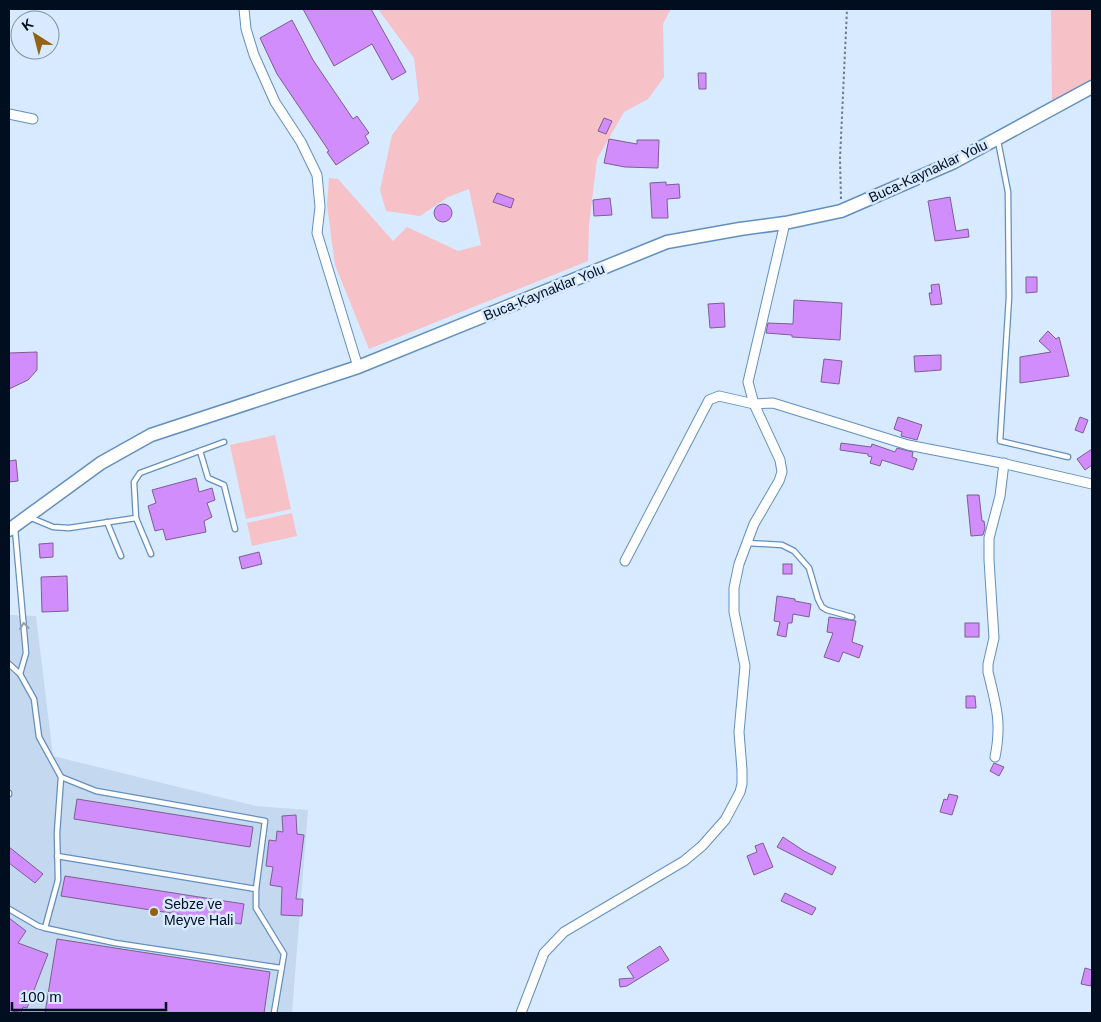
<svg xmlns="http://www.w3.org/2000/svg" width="1101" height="1022" font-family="Arial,sans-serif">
  <rect width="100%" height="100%" fill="#d7eaff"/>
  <path fill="#c4d9ef" d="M9 615 36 616 53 756 256 806 308 810 292 1013H9Z"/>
  <g fill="#f6c1c7">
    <path d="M378 9H671L663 24 664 77 648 99 624 112 597 159 589 225 588 261 369 349 335 265 327 205 329 178 338 179 393 241 407 227 458 251 481 245 469 189 448 197 420 216 386 211 380 190 392 135 419 100 414 58Z"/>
    <path d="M1051 9H1092V79L1052 102Z"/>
    <path d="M275 435 291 509 246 519 230 445Z"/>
    <path d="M292 513 297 536 252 546 247 523Z"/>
  </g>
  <g fill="#d18dfc" stroke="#7d5e92">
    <path d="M303 9H371L406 72 392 80 372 44 334 66Z"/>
    <path d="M292 20 313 60 353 119 357 116 369 133 365 136 369 143 336 165 327 152 329 151 277 74 260 38Z"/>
    <path d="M698 73H706V89H699Z"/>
    <path d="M604 118 612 121 606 134 598 131Z"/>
    <path d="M609 139 637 144V140H659L658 168 625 167 604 163Z"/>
    <path d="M666 182V185L679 184 680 198 667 199 668 218H652L650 183Z"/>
    <path d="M497 193 514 199 511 208 493 202Z"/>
    <path d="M950 197 956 231 968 229 969 237 935 241 928 201Z"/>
    <path d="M610 198 612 215 594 216 593 200Z"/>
    <circle cx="443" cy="213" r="9"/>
    <path d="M1026 277H1037V292L1026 293Z"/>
    <path d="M939 284 942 304 931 305 929 293H932L931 285Z"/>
    <path d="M794 300 842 303 840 340 792 337V335L766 333 768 323 793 324Z"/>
    <path d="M724 303 725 327 710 328 708 304Z"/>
    <path d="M1048 331 1056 339 1059 337 1069 376 1020 383V357L1051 352 1039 341Z"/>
    <path d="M37 352V370L28 380 9 389V353Z"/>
    <path d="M941 355V370L915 372 914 356Z"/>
    <path d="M824 359 842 361 839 384 821 382Z"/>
    <path d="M898 417 922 425 917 440 901 436 902 432 894 429Z"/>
    <path d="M1080 417 1088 420 1083 433 1075 430Z"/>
    <path d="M841 443 871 447 872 444 895 452 897 448 913 452 912 457 917 459 913 470 882 460 880 466 870 463 872 457 868 456V454L840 450Z"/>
    <path d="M1092 449V465L1085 470 1077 459Z"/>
    <path d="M16 460 18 481 9 482V461Z"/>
    <path d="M196 478 199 492 212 488 215 500 207 503 212 517 204 521 206 532 166 540 163 529 155 531 148 506 156 503 152 490Z"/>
    <path d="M967 495H979L982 521H984L985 528 983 535 971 536Z"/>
    <path d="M53 543V557L40 558 39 544Z"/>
    <path d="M259 552 262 564 242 569 239 557Z"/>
    <rect x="783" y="564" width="9" height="10"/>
    <path d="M67 576 68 611 42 612 41 577Z"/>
    <path d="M777 596 795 599V601L811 604 809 617 793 614 792 623H788L786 637 777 635 780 622 774 621Z"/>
    <path d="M829 617 856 621 852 642 863 646 859 658 843 652 839 662 824 657 833 633 827 632Z"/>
    <rect x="965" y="623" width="14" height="14"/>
    <path d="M966 696H975L976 708H966Z"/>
    <path d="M994 763 1004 767 999 776 990 771Z"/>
    <path d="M949 794 958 796 952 815 940 812 944 799 947 800Z"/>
    <path d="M77 799 253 827 250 847 74 819Z"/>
    <path d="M296 815 297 834 304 835 296 899H303L302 916 281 915 282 887 270 885 273 867 266 866 269 840 276 841 277 831 283 832 282 816Z"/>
    <path d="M783 837 804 851 836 867 832 875 777 847Z"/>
    <path d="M763 843 773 867 754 875 747 856 757 852 755 846Z"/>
    <path d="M9 847 43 874 35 883 9 863Z"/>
    <path d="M65 876 244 904 241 924 61 896Z"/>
    <path d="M785 893 816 908 812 915 781 901Z"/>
    <path d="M9 918 26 931 18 943 48 954 27 1008 23 1007 21 1013 9 1010Z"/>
    <path d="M57 939 270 972 264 1013H45Z"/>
    <path d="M660 946 669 960 627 986 620 987 619 979 634 978 627 967Z"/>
    <path d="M1085 968 1092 970 1091 986 1081 984Z"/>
  </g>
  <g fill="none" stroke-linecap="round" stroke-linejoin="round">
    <defs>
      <g id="lane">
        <path d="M998 141 1008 192 1009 297 1000 441 1068 457"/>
        <path d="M200 451 208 478 224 485 235 529"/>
        <path d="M29 517 53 527 69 528 136 518 134 482 140 473 224 442"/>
        <path d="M136 518 151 554"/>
        <path d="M107 522 121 556"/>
        <path d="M15 529 26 653 20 674"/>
        <path d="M747 543 782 545 794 551 809 568 818 599 822 607 827 610 852 617"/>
        <path d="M9 664 20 674 34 699 39 737 61 777 96 791 265 821 256 889V908L284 954 274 1013"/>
        <path d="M9 793V794"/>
        <path d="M57 856 256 889"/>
        <path d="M9 909 38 926 45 928 115 943 281 968"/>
        <path d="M45 928 58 880 57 833 61 777"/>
      </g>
      <g id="street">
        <path d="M244 9 246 29 254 55 275 102 301 142 317 175 320 207 317 233 358 367"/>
        <path d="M9 114 33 119"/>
        <path d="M785 223 748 382 754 404 773 403 908 445 1006 464 1092 484"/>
        <path d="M995 757C1002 722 996 705 988 672V664L994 638 989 560V538L1000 496 1004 463"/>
        <path d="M521 1013 544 953 564 932 684 861 702 846 725 820 740 792 742 784V770L739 732 745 666 734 612V588L739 564 754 524 779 481 782 472 780 460 754 404 719 396 709 400 625 561"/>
      </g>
      <path id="secondary" d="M9 530 101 463 151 435 358 367 667 242 740 229 785 223 841 211 954 162 1092 87"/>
    </defs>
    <use href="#lane" stroke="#638fbf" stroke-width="7"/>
    <use href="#street" stroke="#638fbf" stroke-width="11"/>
    <use href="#secondary" stroke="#638fbf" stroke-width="15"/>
    <path stroke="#6e7e91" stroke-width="2" stroke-dasharray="2.5 2.5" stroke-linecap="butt" d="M841 199 840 159 847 9"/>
    <use href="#lane" stroke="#fff" stroke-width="4.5"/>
    <use href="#street" stroke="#fff" stroke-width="9"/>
    <use href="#secondary" stroke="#fff" stroke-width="12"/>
  </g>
  <defs><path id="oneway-chevron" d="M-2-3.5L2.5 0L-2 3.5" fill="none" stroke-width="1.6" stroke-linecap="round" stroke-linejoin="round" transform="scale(1.25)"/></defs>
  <use stroke="#999fa5" href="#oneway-chevron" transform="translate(24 626) rotate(-96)"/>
  <circle fill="#956215" stroke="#d7eaff" stroke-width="2" cx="154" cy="912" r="5"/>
  <g text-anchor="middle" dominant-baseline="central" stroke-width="5" stroke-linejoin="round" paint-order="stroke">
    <g font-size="14" fill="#010e1f" stroke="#d7eaff">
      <text transform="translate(928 171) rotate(-25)">Buca-Kaynaklar Yolu</text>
      <text transform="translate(544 292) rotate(-22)">Buca-Kaynaklar Yolu</text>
    </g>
    <g font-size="14" fill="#010e1f" stroke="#d7eaff" text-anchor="start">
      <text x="164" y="904">Sebze ve<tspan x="164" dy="16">Meyve Hali</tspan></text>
    </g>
  </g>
  <rect width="1101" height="1022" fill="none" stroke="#010e1f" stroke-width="20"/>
  <g transform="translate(35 35) rotate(324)"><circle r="24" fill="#d7eaff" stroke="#8192a5"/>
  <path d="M0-4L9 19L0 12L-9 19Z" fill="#956215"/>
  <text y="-8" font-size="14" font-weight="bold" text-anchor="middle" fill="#010e1f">K</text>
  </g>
  <path d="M12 1002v8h154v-8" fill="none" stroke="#010e1f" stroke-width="2.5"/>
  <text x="20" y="1002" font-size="15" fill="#010e1f" stroke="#d7eaff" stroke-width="4" paint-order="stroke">100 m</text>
</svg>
